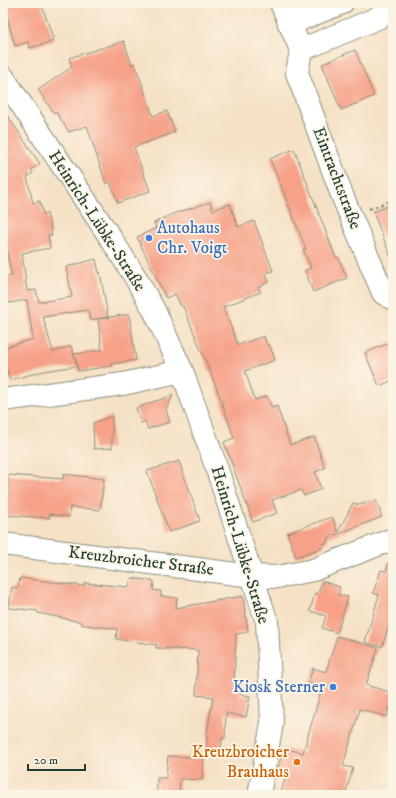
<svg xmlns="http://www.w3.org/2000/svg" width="396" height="798" font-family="'IM FELL DW Pica',serif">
  <rect width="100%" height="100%" fill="#fcf5e5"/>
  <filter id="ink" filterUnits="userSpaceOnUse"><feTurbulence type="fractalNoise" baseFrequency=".025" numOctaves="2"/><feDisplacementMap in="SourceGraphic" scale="8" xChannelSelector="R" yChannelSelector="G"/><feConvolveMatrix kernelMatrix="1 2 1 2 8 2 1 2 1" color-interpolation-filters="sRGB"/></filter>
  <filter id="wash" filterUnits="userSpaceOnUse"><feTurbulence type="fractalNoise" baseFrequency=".012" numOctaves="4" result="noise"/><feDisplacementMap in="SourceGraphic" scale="16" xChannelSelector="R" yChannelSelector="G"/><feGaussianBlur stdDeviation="0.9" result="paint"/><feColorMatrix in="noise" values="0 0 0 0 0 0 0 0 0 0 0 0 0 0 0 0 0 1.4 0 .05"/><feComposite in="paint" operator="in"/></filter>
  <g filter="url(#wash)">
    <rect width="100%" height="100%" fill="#f5e1c5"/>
    <g id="blocks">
      <g fill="#f6a188">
        <path d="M3 3H41L54 41 30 48 28 42 15 46Z"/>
        <path d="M124 41 132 65 135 64 153 116 167 111 175 132 134 147 150 191 118 203 110 182 106 184 87 126 69 132 56 112 54 113 38 90 72 67 69 58Z"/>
        <path d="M355 50 374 96 341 110 322 64Z"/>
        <path d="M3 109 40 164 31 170 33 173 27 177 33 203 40 201 43 214 47 213 52 235H48L50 248 22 253 27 291 36 290 39 302 72 297 66 267 96 259 99 273 100 272 108 317 90 320 88 310 43 317 53 352 71 346 77 365 74 354 102 350 98 319 129 314 136 360 112 364V366L78 371 77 366 44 371 10 380 7 370 3 372V348L33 339 27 300 3 304V277L12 276 5 244H3Z"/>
        <path d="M294 149 336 258 338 257 347 278 313 292 305 270 311 268 303 249H306L270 159Z"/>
        <path d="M210 202 213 210 230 204 238 227 254 221 273 271 266 273 269 282 258 287 261 292 223 307 238 345 264 336 267 345 269 344 275 360 245 371 255 400 267 396 272 408 277 406 290 445 314 437 325 468 315 472 321 489 304 496 301 490 272 500 277 513 253 522 224 442 234 438 217 389 199 345 183 306H181L175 294 166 298 137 237 156 228 154 223 170 215Z"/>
        <path d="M393 204V260H392L373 212Z"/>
        <path d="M393 341V380L379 386 365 353Z"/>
        <path d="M173 395 166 410 170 422 148 429 145 421 141 423 136 408Z"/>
        <path d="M112 416V448L94 449 93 423Z"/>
        <path d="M179 461 200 521 169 532 147 471Z"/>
        <path d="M64 474 104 479 100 510 70 507 69 517 49 514 50 518 3 515V499H7L8 475 63 479Z"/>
        <path d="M376 500 382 517 327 538 328 542 323 544 324 547 296 557 287 533 332 517 338 532 353 503 359 505Z"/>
        <path d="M389 561 393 562V613L382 647 365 642 379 595 373 593 381 570 386 571Z"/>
        <path d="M20 578 84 586 85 583 129 587 131 578 154 581 153 590 161 591V596L177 598 176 608 243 596 248 632 236 634 234 687 241 688 239 694 250 696 246 717 226 713 225 738H222L221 750 206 749 208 727 213 697 196 695V694L198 650 156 648 157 645 116 639 117 629 85 625 81 624V622L38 613V611L9 608 12 587 18 588Z"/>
        <path d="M322 581 340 587 338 595 348 597 337 633 322 628 326 616 310 611 315 593 318 594Z"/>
        <path d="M337 636 378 648 366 685 393 693V709L389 707 386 717 360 709 343 766 353 768 345 795H292L281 792 286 776 276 773 284 748 303 753 322 687 308 683 313 668 326 672Z"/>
        <path d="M168 756 204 758 202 780 180 779 179 795H157V778H166Z"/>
      </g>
    </g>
  </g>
  <g filter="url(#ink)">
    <use href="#blocks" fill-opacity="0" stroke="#8a8f7c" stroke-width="1"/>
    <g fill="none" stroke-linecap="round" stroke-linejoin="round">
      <defs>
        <g id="minor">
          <path d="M281 3 301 50 297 73 342 195 383 293 391 298 393 297"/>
          <path d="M289 24 342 3"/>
          <path d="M301 50 380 17 385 6V3"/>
          <path d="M3 77 108 234 134 275 154 310 182 371 216 466 267 622 272 723 259 795"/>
          <path d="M3 400 123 384 182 371"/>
          <path d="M3 544 252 576 277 577 313 570 393 539"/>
        </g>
      </defs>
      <use href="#minor" stroke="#8a8f7c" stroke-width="24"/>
      <path stroke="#8a8f7c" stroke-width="2.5" stroke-dasharray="3 3" stroke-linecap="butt" d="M369 209 393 200"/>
      <use href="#minor" stroke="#fff" stroke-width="22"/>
    </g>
  </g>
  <g fill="#3f7fe0" stroke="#fcf5e5" stroke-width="1.5">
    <circle cx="149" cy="238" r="4"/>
    <circle cx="333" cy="687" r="4"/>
  </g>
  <circle fill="#e8710a" stroke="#fcf5e5" stroke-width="1.5" cx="297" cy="762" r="4"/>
  <g text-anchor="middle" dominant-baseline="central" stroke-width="3.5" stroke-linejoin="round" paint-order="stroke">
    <g font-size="17" fill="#1f3d34" stroke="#fcf5e5">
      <text transform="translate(337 178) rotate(69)">Eintrachtstraße</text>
      <text transform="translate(97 221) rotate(57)">Heinrich-Lübke-Straße</text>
      <text transform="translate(240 545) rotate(73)">Heinrich-Lübke-Straße</text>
      <text transform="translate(141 561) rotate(7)">Kreuzbroicher Straße</text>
    </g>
    <g font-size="17" fill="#366cbe" stroke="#fcf5e5" text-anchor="start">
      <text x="157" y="228">Autohaus<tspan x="157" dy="20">Chr. Voigt</tspan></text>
      <text x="325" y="687" text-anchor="end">Kiosk Sterner</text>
    </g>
    <g font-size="17" fill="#c56008" stroke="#fcf5e5" text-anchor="end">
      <text x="289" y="752">Kreuzbroicher<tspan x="289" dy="20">Brauhaus</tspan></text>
    </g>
  </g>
  <rect width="396" height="798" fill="none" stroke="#fcf5e5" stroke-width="16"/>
  <path d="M28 764v6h57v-6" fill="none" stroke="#1f3d34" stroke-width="2"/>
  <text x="34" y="764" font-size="12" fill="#1f3d34" stroke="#fcf5e5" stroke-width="3" paint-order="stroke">20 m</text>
</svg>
